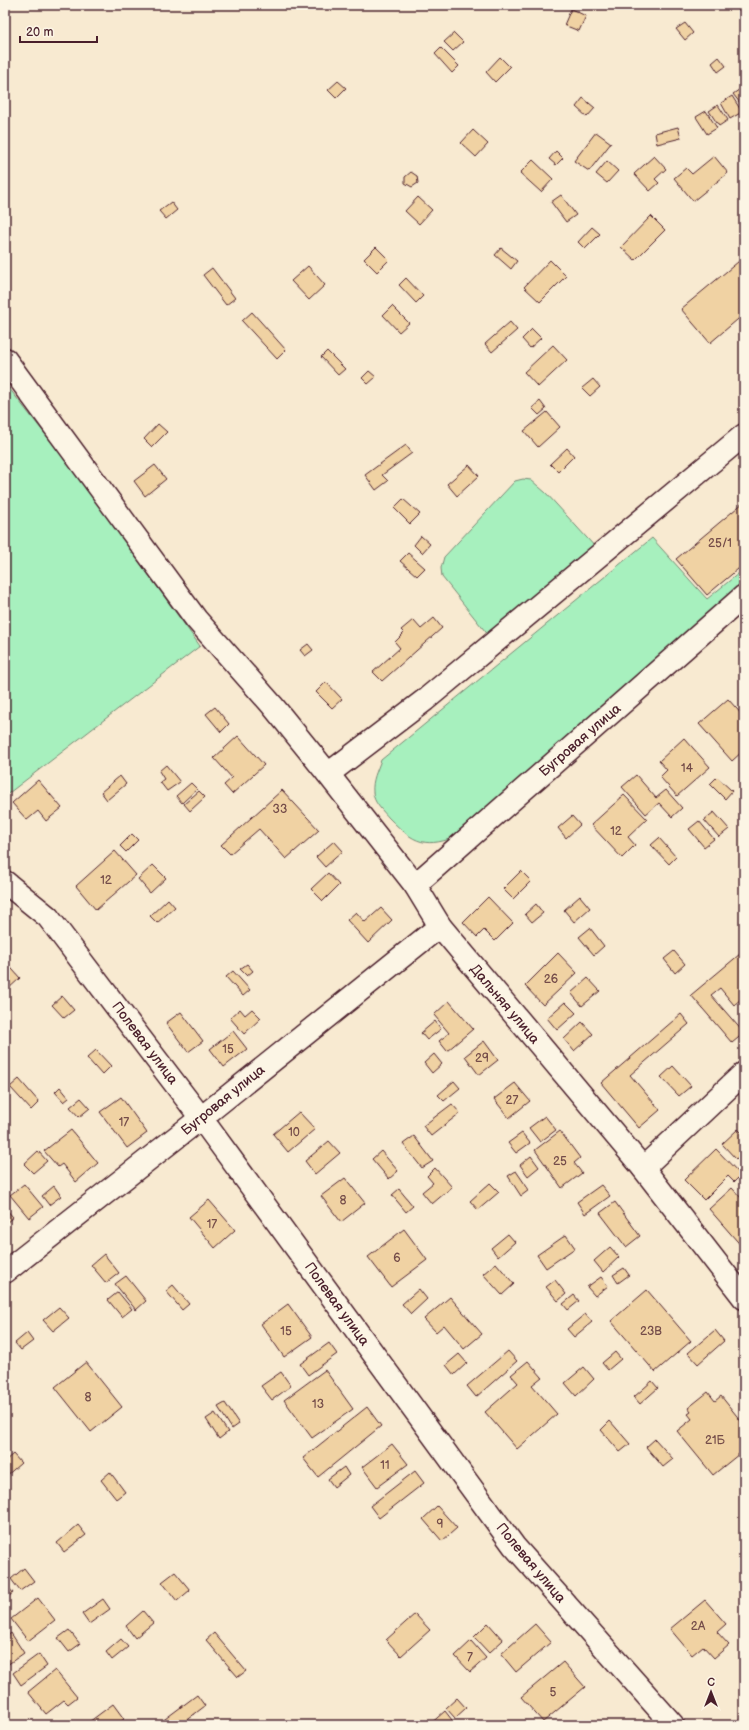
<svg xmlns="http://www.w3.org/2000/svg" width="749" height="1730" font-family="'Balsamiq Sans',sans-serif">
  <rect width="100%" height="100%" fill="#f8ead1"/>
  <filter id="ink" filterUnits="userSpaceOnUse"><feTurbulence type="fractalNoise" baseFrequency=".025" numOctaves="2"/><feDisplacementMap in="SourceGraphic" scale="8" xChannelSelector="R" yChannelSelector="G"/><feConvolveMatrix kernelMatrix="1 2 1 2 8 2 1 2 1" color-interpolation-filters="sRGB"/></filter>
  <g filter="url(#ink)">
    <g fill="#a7f0be" stroke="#788874">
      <path d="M5 383 67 462 200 646 5 796Z"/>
      <path d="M523 479 531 480 546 493 597 549 489 636 442 577 441 568 444 557 515 481Z"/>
      <path d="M652 538 707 599 744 569V593L461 835C425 849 415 844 389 818 383 811 373 802 373 792 372 780 377 771 381 760Z"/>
    </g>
    <g fill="#f0d2a3" stroke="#4a1f2b">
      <path d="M571 9 586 16 579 31 564 25Z"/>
      <path d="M685 23 693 33 685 40 676 29Z"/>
      <path d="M454 33 463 42 453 51 444 42Z"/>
      <path d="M441 48 459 66 452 73 435 54Z"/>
      <path d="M500 57 510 67 495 82 486 72Z"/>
      <path d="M719 57 726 66 718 72 712 63Z"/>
      <path d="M338 81 346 88 336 98 328 90Z"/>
      <path d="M743 87 744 88V108L733 94Z"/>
      <path d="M732 96 742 112 730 119 721 103Z"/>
      <path d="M583 98 595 108 587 117 576 107Z"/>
      <path d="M718 105 728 120 719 126 709 111Z"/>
      <path d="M706 111 717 128 707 134 696 117Z"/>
      <path d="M678 127 681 138 657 144 655 133Z"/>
      <path d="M473 130 488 144 476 157 461 143Z"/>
      <path d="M596 132 611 143 589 171 574 161Z"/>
      <path d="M556 151 563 158 556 165 549 159Z"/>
      <path d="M654 156 666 169 655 179 659 183 650 191 634 174Z"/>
      <path d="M714 156 728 173 693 201 674 178 686 168 692 174Z"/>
      <path d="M533 160 553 179 541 192 520 173Z"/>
      <path d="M607 161 618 171 607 183 596 174Z"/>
      <path d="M411 172 417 176 418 183 412 187 405 183V177Z"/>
      <path d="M561 195 576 215 566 222 551 202Z"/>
      <path d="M418 197 432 210 419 224 405 211Z"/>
      <path d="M171 202 177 210 166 219 159 211Z"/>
      <path d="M651 216 665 230 635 260 621 247Z"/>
      <path d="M592 227 600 234 585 249 578 242Z"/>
      <path d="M376 247 389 260 377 272 364 259Z"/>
      <path d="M501 248 517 261 511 269 495 255Z"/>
      <path d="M744 257V314L710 343 681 309Z"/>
      <path d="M550 260 566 276 540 302 524 287Z"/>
      <path d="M308 266 325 285 309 300 291 281Z"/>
      <path d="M212 268 235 298 226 305 203 275Z"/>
      <path d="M406 278 423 296 416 303 399 285Z"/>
      <path d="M392 306 409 323 399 332 383 315Z"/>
      <path d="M252 312 286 350 277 359 242 321Z"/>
      <path d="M510 322 517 330 492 352 485 344Z"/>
      <path d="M532 329 541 338 530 348 522 339Z"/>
      <path d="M553 345 567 360 538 387 524 372Z"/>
      <path d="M327 351 345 369 338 375 321 357Z"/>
      <path d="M369 371 376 377 368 384 362 378Z"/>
      <path d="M593 379 600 387 590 396 582 388Z"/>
      <path d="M540 401 546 409 539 415 532 408Z"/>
      <path d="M547 412 560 427 538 447 524 431Z"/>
      <path d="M158 424 167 432 152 447 144 439Z"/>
      <path d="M406 445 412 453 382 475 388 481 376 490 365 475Z"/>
      <path d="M567 448 574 456 558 472 550 464Z"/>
      <path d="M155 465 166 479 145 496 134 481Z"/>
      <path d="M469 465 479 476 457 496 447 484Z"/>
      <path d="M403 499 420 514 410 524 394 508Z"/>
      <path d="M744 502V564L707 595 676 559Z"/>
      <path d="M421 536 430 544 422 553 414 545Z"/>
      <path d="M408 553 425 568 417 576 400 561Z"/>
      <path d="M434 618 442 628 382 681 373 672 400 648 395 642 404 633 401 630 413 620 421 629Z"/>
      <path d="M308 644 313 650 305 656 300 650Z"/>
      <path d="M326 682 342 699 332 708 316 692Z"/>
      <path d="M728 699 744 717V750L732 761 699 724Z"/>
      <path d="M215 707 229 724 221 732 206 714Z"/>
      <path d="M238 736 264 765 232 794 224 785 232 778 214 758Z"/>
      <path d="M684 738 710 767 677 796 660 777 667 770 659 761Z"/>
      <path d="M166 765 180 782 167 791 160 782 164 779 159 771Z"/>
      <path d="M636 775 656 798 666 790 682 808 672 817 659 803 646 814 622 787Z"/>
      <path d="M120 776 126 784 107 800 101 792Z"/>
      <path d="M717 777 732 791 725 799 710 784Z"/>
      <path d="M38 780 62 808 46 821 38 811 27 820 12 803Z"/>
      <path d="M191 783 197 789 182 803 176 796Z"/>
      <path d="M282 790 319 830 286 859 259 829 230 854 221 845Z"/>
      <path d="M199 791 205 797 190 811 184 804Z"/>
      <path d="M624 795 647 819 628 837 635 845 622 858 591 825Z"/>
      <path d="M714 812 729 829 719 837 704 820Z"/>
      <path d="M572 816 580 825 566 838 558 828Z"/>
      <path d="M699 821 714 839 704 847 689 829Z"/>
      <path d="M132 834 138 840 126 852 120 846Z"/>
      <path d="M659 838 676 857 669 864 651 845Z"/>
      <path d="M334 841 343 851 325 867 316 857Z"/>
      <path d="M115 851 136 875 96 910 76 886Z"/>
      <path d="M153 865 166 878 150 893 138 879Z"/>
      <path d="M521 871 531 881 513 899 503 889Z"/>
      <path d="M328 873 339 885 323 901 311 889Z"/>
      <path d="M580 896 590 908 574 922 564 910Z"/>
      <path d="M488 897 513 923 495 941 484 930 477 937 463 922Z"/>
      <path d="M168 899 175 907 157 923 150 916Z"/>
      <path d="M536 904 543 913 532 922 525 914Z"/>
      <path d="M381 908 392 920 368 943 347 920 356 912 365 922Z"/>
      <path d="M590 928 604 946 594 955 579 937Z"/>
      <path d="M674 951 685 964 675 973 664 959Z"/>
      <path d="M558 953 577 973 543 1005 525 986Z"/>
      <path d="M740 954 744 958V1002L741 999 734 1005 720 988 711 995 744 1033 732 1043 691 995Z"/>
      <path d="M5 961 20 978 7 990 5 988Z"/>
      <path d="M247 964 253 971 247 976 240 969Z"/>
      <path d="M233 971 250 990 243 996 226 977Z"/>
      <path d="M588 978 600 991 582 1006 571 993Z"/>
      <path d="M62 996 74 1010 64 1018 52 1005Z"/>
      <path d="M449 1001 473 1029 447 1051 439 1041 449 1033 434 1015Z"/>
      <path d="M565 1002 576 1013 557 1030 547 1018Z"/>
      <path d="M240 1009 245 1015 252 1009 261 1018 244 1034 230 1018Z"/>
      <path d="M181 1012 203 1041 188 1052 166 1023Z"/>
      <path d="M681 1014 689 1024 630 1075 660 1110 639 1128 601 1083Z"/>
      <path d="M435 1021 441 1029 427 1040 421 1033Z"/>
      <path d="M582 1022 593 1034 574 1051 564 1039Z"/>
      <path d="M233 1031 247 1049 224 1067 210 1049Z"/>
      <path d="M484 1041 498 1060 479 1075 465 1056Z"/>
      <path d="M96 1050 111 1066 102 1075 87 1058Z"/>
      <path d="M434 1054 442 1064 432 1073 424 1063Z"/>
      <path d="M673 1066 691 1086 679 1096 661 1077Z"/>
      <path d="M19 1079 39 1102 31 1110 10 1087Z"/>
      <path d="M454 1081 460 1088 444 1101 438 1095Z"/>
      <path d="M515 1083 530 1101 509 1118 494 1099Z"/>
      <path d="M60 1087 69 1098 64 1102 55 1092Z"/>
      <path d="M121 1097 147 1133 127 1148 100 1112Z"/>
      <path d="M81 1098 90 1108 79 1117 70 1107Z"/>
      <path d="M452 1104 460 1113 431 1136 423 1126Z"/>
      <path d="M299 1112 315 1129 288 1152 273 1134Z"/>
      <path d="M545 1116 556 1130 540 1142 529 1128Z"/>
      <path d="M738 1129 744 1135V1151L736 1159 722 1144Z"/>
      <path d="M71 1130 98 1163 76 1182 62 1164 58 1167 44 1151Z"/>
      <path d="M560 1131 580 1158 574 1163 582 1173 562 1188 535 1150Z"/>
      <path d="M522 1133 530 1143 516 1153 508 1143Z"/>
      <path d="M414 1136 433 1161 422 1168 403 1144Z"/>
      <path d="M329 1141 340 1153 315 1174 305 1161Z"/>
      <path d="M716 1149 741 1175 734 1182 728 1176 704 1200 684 1180Z"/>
      <path d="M38 1151 47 1161 33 1173 24 1164Z"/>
      <path d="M381 1151 398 1171 389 1179 372 1159Z"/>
      <path d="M531 1156 539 1167 528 1176 520 1165Z"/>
      <path d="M435 1168 452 1187 432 1204 422 1192 433 1183 427 1176Z"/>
      <path d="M516 1171 529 1190 521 1196 508 1176Z"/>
      <path d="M345 1178 365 1203 341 1222 321 1196Z"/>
      <path d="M490 1183 499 1192 478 1210 470 1201Z"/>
      <path d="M24 1184 43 1207 29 1218 10 1195Z"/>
      <path d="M601 1185 610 1196 585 1214 577 1202Z"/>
      <path d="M54 1186 61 1196 49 1205 42 1196Z"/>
      <path d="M732 1188 744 1201V1249L709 1209Z"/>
      <path d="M399 1189 413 1206 406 1212 392 1195Z"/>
      <path d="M209 1200 235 1230 215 1248 189 1217Z"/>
      <path d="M615 1202 640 1236 626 1247 600 1213Z"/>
      <path d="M5 1208 13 1217 5 1224Z"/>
      <path d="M404 1229 427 1260 391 1287 368 1257Z"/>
      <path d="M508 1234 515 1242 498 1257 491 1248Z"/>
      <path d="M566 1235 575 1248 546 1268 537 1255Z"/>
      <path d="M610 1247 619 1257 603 1272 594 1261Z"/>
      <path d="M104 1254 119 1273 106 1283 91 1265Z"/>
      <path d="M496 1263 514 1284 502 1295 483 1274Z"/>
      <path d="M624 1268 629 1275 618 1283 613 1275Z"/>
      <path d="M126 1276 146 1301 136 1310 115 1284Z"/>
      <path d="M601 1277 608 1286 595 1296 587 1287Z"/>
      <path d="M555 1280 566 1294 558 1301 546 1287Z"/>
      <path d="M173 1285 189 1304 182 1310 166 1291Z"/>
      <path d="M419 1289 427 1299 411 1314 402 1304Z"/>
      <path d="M647 1290 691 1341 655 1372 611 1321Z"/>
      <path d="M118 1292 132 1309 122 1317 108 1300Z"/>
      <path d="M574 1295 579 1301 568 1310 563 1304Z"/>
      <path d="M450 1297 482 1334 464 1349 444 1325 436 1332 424 1319Z"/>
      <path d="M288 1304 312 1337 284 1357 261 1324Z"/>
      <path d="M59 1307 69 1318 53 1331 43 1320Z"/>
      <path d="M585 1314 592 1322 574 1337 567 1329Z"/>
      <path d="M715 1330 724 1341 698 1364 688 1353Z"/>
      <path d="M27 1333 33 1341 21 1350 15 1343Z"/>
      <path d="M329 1343 337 1354 308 1375 300 1364Z"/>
      <path d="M508 1351 517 1361 476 1397 467 1386Z"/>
      <path d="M615 1352 621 1359 608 1370 602 1363Z"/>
      <path d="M459 1354 467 1363 454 1375 446 1365Z"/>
      <path d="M528 1361 542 1377 532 1385 557 1414 517 1449 485 1412 518 1383 511 1375Z"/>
      <path d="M86 1362 122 1407 91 1432 55 1387Z"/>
      <path d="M584 1367 594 1379 576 1396 565 1383Z"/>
      <path d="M325 1370 353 1409 312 1438 284 1400Z"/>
      <path d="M281 1372 291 1386 272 1400 261 1386Z"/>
      <path d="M652 1381 658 1388 640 1404 634 1397Z"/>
      <path d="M708 1392 715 1401 721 1396 744 1425V1450L713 1475 677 1431 692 1419 688 1414 691 1412 688 1408Z"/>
      <path d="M225 1403 239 1424 232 1429 218 1407Z"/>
      <path d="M367 1407 381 1426 318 1477 303 1458Z"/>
      <path d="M215 1413 228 1432 219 1439 206 1419Z"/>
      <path d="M610 1421 630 1444 620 1452 601 1430Z"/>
      <path d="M655 1439 673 1459 663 1467 646 1447Z"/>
      <path d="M392 1444 408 1464 377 1487 362 1467Z"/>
      <path d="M13 1454 21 1463 5 1477V1461Z"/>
      <path d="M344 1467 349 1475 334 1487 328 1479Z"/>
      <path d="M415 1471 424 1483 379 1518 370 1506Z"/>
      <path d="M110 1472 125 1492 116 1499 101 1480Z"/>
      <path d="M437 1506 457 1528 442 1541 423 1519Z"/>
      <path d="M78 1525 86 1535 64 1552 57 1543Z"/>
      <path d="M24 1568 34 1581 20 1591 11 1579Z"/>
      <path d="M175 1572 190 1590 177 1601 162 1582Z"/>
      <path d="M5 1583 13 1593 5 1599Z"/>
      <path d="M38 1598 55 1620 28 1641 11 1619Z"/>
      <path d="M103 1599 110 1609 89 1624 82 1614Z"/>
      <path d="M705 1600 726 1624 717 1632 729 1645 714 1658 703 1646 692 1655 670 1629Z"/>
      <path d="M143 1611 153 1623 135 1638 126 1626Z"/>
      <path d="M415 1614 430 1630 401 1656 386 1640Z"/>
      <path d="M488 1623 503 1640 489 1653 474 1637Z"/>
      <path d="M535 1624 551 1642 516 1672 501 1654Z"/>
      <path d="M69 1630 80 1644 69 1652 58 1638Z"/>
      <path d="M11 1633 24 1653 7 1665 5 1662V1638Z"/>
      <path d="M214 1633 246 1671 238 1677 206 1640Z"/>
      <path d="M121 1639 128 1647 112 1660 106 1652Z"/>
      <path d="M471 1641 486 1658 470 1672 455 1656Z"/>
      <path d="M39 1654 47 1666 21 1685 13 1673Z"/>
      <path d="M563 1662 585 1687 543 1722 521 1697Z"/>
      <path d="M55 1670 77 1697 68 1704 64 1700 46 1714 28 1692Z"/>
      <path d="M197 1695 205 1706 180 1725H157Z"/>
      <path d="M457 1698 466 1708 455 1718 446 1708Z"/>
      <path d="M113 1704 124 1719 116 1725H85Z"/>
      <path d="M445 1711 452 1720 446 1725H429Z"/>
    </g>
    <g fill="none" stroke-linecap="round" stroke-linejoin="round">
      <defs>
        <g id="minor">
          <path d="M5 359 196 619 272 705 328 774 415 885 440 926 643 1168 744 1298"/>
          <path d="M328 774 425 700 744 435"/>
          <path d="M5 882 48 917 201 1118 514 1546 673 1725"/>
          <path d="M415 885 744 596"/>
          <path d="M643 1168 744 1073"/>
          <path d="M5 1272 201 1118 440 926"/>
        </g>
      </defs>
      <use href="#minor" stroke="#4a1f2b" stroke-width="25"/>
      <use href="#minor" stroke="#fcf5e5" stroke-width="22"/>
    </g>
  </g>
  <g text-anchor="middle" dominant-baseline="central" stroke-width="4" stroke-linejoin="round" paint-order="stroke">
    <g font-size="12" fill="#744c49">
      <text x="720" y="543">25/1</text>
      <text x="687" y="768">14</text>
      <text x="280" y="809">33</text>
      <text x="616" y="831">12</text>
      <text x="106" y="880">12</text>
      <text x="551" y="979">26</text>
      <text x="228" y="1049">15</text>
      <text x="482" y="1058">29</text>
      <text x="512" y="1100">27</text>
      <text x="124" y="1122">17</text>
      <text x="294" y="1132">10</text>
      <text x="560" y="1161">25</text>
      <text x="343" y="1200">8</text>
      <text x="212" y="1224">17</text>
      <text x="397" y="1258">6</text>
      <text x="286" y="1331">15</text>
      <text x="651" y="1331">23В</text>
      <text x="88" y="1397">8</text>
      <text x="318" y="1404">13</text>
      <text x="715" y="1440">21Б</text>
      <text x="385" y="1465">11</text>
      <text x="440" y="1524">9</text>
      <text x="698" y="1626">2А</text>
      <text x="470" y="1657">7</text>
      <text x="553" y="1692">5</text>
    </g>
    <g font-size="14" fill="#4a1f2b" stroke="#fcf5e5">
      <text transform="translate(580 740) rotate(-41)">Бугровая улица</text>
      <text transform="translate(505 1004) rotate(50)">Дальняя улица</text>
      <text transform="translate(145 1043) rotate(53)">Полевая улица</text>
      <text transform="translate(223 1100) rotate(-39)">Бугровая улица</text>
      <text transform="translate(337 1304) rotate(54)">Полевая улица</text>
      <text transform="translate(531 1563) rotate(50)">Полевая улица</text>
    </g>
  </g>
  <rect width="749" height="1730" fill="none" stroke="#fcf5e5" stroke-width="20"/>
  <rect x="10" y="10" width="729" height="1710" fill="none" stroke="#4a1f2b" stroke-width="1.5" filter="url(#ink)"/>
  <g transform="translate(711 1692)" stroke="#fcf5e5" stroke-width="3" paint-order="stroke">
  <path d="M0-3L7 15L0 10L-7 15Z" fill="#4a1f2b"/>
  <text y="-6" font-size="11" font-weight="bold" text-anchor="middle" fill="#4a1f2b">С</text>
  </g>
  <path d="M20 36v6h77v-6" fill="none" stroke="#4a1f2b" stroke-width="2"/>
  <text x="26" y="36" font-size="12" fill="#4a1f2b" stroke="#fcf5e5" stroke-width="3" paint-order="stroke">20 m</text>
</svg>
